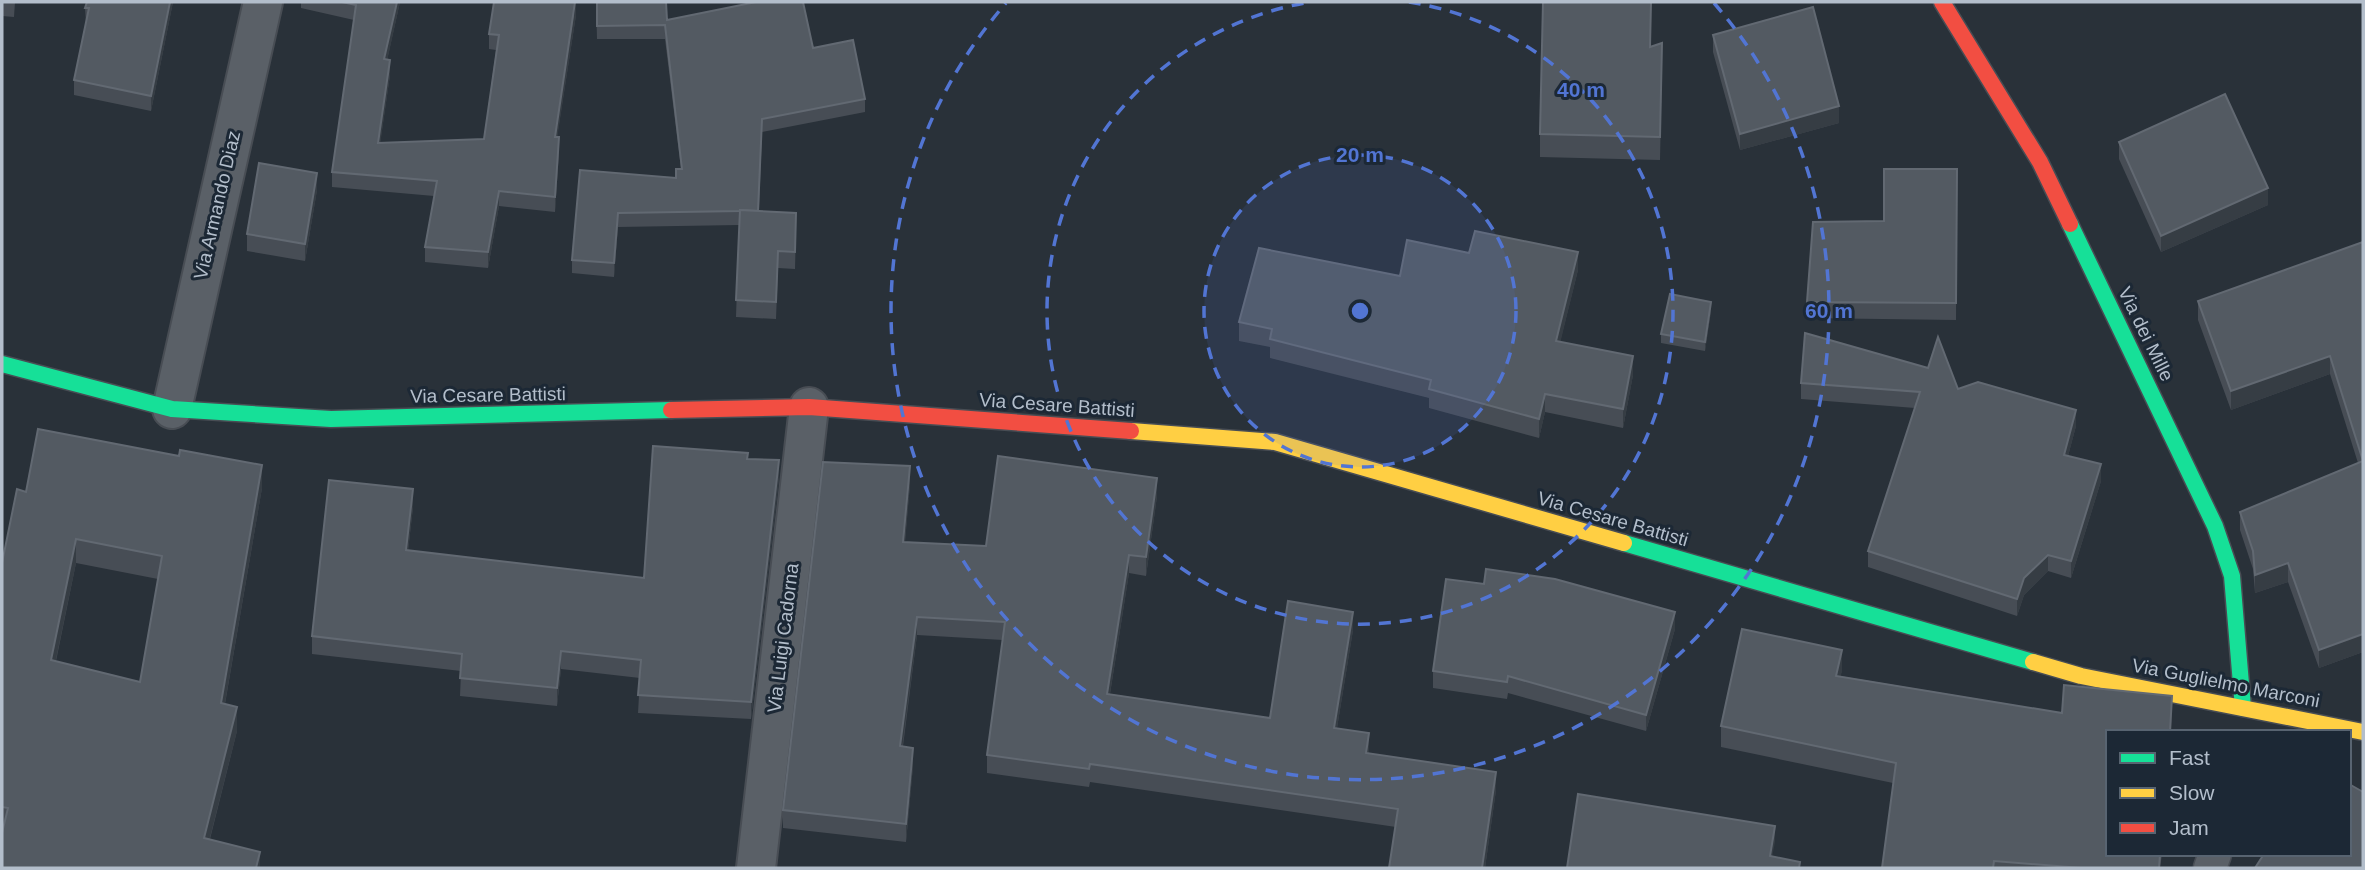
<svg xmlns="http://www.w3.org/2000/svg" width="2365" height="870" font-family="Helvetica,sans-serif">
  <rect width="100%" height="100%" fill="#293139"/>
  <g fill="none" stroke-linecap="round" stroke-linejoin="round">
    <defs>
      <path id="lane" d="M2210 868 2215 854"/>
      <g id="street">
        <path d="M172 409 263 2"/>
        <path d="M756 868 809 407"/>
      </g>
      <g id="fast">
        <path d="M2070 224 2215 526 2232 576 2243 708"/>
        <path d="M2 364 172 409 331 419 671 410"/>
        <path d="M1624 543 2033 662"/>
      </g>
      <g id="slow">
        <path d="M1131 431 1275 442 1624 543"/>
        <path d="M2033 662 2081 676 2363 732"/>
      </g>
      <g id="jam">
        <path d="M1942 2 2040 162 2070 224"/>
        <path d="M671 410 809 407 1131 431"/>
      </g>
    </defs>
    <use href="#lane" stroke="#484d54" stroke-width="35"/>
    <use href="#street" stroke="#484d54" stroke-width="42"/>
    <use href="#fast" stroke="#484d54" stroke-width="19"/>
    <use href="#slow" stroke="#484d54" stroke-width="19"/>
    <use href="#jam" stroke="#484d54" stroke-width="19"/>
    <use href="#lane" stroke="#5a6067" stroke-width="32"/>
    <use href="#street" stroke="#5a6067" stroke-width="38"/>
    <use href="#fast" stroke="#16e098" stroke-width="16"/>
    <use href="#slow" stroke="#ffcf43" stroke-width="16"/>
    <use href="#jam" stroke="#f24e42" stroke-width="16"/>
  </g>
  <g fill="#474d55" fill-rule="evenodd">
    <path d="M2 2H15L14 17 2 16Z"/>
    <path d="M87 2H173L151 111 74 95V80L86 23 85 8Z"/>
    <path d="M301 2H400L387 60 390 75 380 143 484 139 496 50 489 49V34L576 15 557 137 559 152 555 212 499 206 488 268 425 262V247L434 196 332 187V172L354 20 301 8Z"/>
    <path d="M596 2 667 20 813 48 865 99V112L762 132 759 211 796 229 795 269 778 268 776 319 736 317 739 225 618 227 614 277 572 273V260L580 170 676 178 681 169 665 39H597Z"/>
    <path d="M1713 35 1839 123 1740 150 1713 52Z"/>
    <path d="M1650 47 1662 66 1660 160 1540 157V134Z"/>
    <path d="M2119 142 2268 205 2161 252 2119 159Z"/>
    <path d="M1957 169 1956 320 1807 318V302L1884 221Z"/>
    <path d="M317 190 305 261 247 251V234Z"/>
    <path d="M2363 242V652L2319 668 2288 582 2255 593 2253 569 2240 530V512L2358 463 2330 374 2231 410 2198 320V301Z"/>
    <path d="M1469 253 1578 270 1560 342 1633 375 1623 428 1545 412 1539 438 1429 408V398L1270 358V347L1239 341V322L1400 276Z"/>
    <path d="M1711 311 1705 351 1661 343V334Z"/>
    <path d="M1801 383 1958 389 2076 426 2068 456 2101 481 2071 578 2048 571 2024 595 2017 616 1868 567V551L1915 408 1801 399Z"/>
    <path d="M748 459 779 478 751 719 638 713 640 678 561 669 557 706 460 696 461 671 312 654V636L413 507 408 551 644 578Z"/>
    <path d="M910 484 905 542 986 546 1157 496 1146 576 1129 573 1110 694 1270 718 1353 630 1337 728 1369 753 1496 790 1485 868H1389L1396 827 1090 782 1089 787 987 773V755L1003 640 917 635 903 746 913 766 906 842 783 828V810Z"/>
    <path d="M262 488 225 704 237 731 210 839 260 868 2 830V563L26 492ZM76 563 158 579 140 682 56 661Z"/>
    <path d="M1484 584 1675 629 1646 731 1508 693 1507 699 1433 688V671Z"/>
    <path d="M1842 671 1840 676 2062 713 2172 716 2108 854H2162L2160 868H1882L1893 783 1721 747V726Z"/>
  </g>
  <g fill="#363d44">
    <path d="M170 2H173L151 111V96Z"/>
    <path d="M397 2H400L384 75V59Z"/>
    <path d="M576 2V15L555 152V137Z"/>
    <path d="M390 60V75L378 159V143Z"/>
    <path d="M1839 106V123L1740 150V134Z"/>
    <path d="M559 137V152L555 212V197Z"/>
    <path d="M317 173V190L305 261V244Z"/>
    <path d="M2268 188V205L2161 252V236Z"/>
    <path d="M499 191V206L488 268V252Z"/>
    <path d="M618 213V227L614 277V263Z"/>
    <path d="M1578 252V270L1556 360V341Z"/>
    <path d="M1711 302V311L1705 351V342Z"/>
    <path d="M1633 356V375L1623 428V409Z"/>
    <path d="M2330 356V374L2231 410V391Z"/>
    <path d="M1545 394V412L1539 438V419Z"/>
    <path d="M2076 410V426L2064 471V455Z"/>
    <path d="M779 460V478L751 719V702Z"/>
    <path d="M2101 464V481L2071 578V561Z"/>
    <path d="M262 465V488L221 726V703Z"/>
    <path d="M910 466V484L903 560V542Z"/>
    <path d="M1157 478V496L1146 576V557Z"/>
    <path d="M413 489V507L406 568V550Z"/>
    <path d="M76 539V563L51 683V660Z"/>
    <path d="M1129 555V573L1107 712V694Z"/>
    <path d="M2048 555V571L2024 595 2017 616V599L2024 578Z"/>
    <path d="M2288 563V582L2255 593V575Z"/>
    <path d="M1353 612V630L1334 746V728Z"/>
    <path d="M1675 612V629L1646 731V715Z"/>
    <path d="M917 617V635L900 764V746Z"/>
    <path d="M2363 634V652L2319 668V650Z"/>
    <path d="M1842 650V671L1836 696V676Z"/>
    <path d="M561 651V669L557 706V688Z"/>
    <path d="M2172 696V716L2171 732H2170Z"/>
    <path d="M237 707V731L204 861V838Z"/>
    <path d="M1369 733V751L1366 771V753Z"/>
    <path d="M913 748V766L906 842V824Z"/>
    <path d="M1496 772V790L1485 868H1482Z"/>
    <path d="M1775 826V842L1770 868V856Z"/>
    <path d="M260 852V868H256Z"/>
  </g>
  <g fill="#535a62" stroke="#626972" stroke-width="2" fill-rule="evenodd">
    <path d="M87 2H170L151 96 74 80 89 8H85Z"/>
    <path d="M342 2H397L384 59 390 60 378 143 484 139 499 35 489 34 494 2H575L555 137H559L555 197 499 191 488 252 425 247 437 181 332 172 356 5Z"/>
    <path d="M597 2H666L667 20 756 2H803L813 48 853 40 865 99 762 119 758 211 740 210V211L618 213 614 263 572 260 580 170 676 178V169H682L665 25 597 26Z"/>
    <path d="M1543 2H1651L1650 47 1662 43 1660 137 1540 134Z"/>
    <path d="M1813 7 1839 106 1740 134 1713 35Z"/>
    <path d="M2225 94 2268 188 2161 236 2119 142Z"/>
    <path d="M259 163 317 173 305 244 247 234Z"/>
    <path d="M1884 169H1957L1956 303 1807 302 1813 222 1884 221Z"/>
    <path d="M740 210 796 213 795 252 778 251 776 302 736 300Z"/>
    <path d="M1475 231 1578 252 1556 341 1633 356 1623 409 1545 394 1539 419 1429 389 1431 380 1270 339 1272 329 1239 322 1259 248 1400 276 1407 240 1469 253Z"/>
    <path d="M2363 242V634L2319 650 2288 563 2255 575 2253 551 2240 512 2363 461 2330 356 2231 391 2198 301Z"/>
    <path d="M1670 294 1711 302 1705 342 1661 334Z"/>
    <path d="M1805 333 1928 368 1938 337 1958 389 1978 382 2076 410 2064 455 2101 464 2071 561 2048 555 2024 578 2017 599 1868 551 1920 392 1801 383Z"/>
    <path d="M38 429 179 456 180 450 262 465 221 703 237 707 204 838 260 852 256 868H2V833L8 808 2 807V563L17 489 26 492ZM76 539 162 556 140 682 51 660Z"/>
    <path d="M653 446 748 453 747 459 779 460 751 702 638 695 641 660 561 651 557 688 460 678 462 654 312 636 329 480 413 489 406 550 644 578Z"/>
    <path d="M998 456 1157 478 1146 557 1129 555 1107 694 1270 718 1288 601 1353 612 1334 728 1369 733 1366 753 1496 772 1482 868H1389L1398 809 1090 764 1089 769 987 755 1005 622 917 617 900 746 913 748 906 824 783 810 823 462 910 466 903 542 986 546Z"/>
    <path d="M1486 569 1555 579 1675 612 1646 715 1508 676 1507 682 1433 671 1446 579 1484 584Z"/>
    <path d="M1742 629 1842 650 1836 676 2062 713 2064 685 2172 696 2170 732H2108V854H2160L2159 868H2082L1994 861 1993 868H1882L1896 763 1721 726Z"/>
    <path d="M2349 784 2363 792V868H2255L2264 854H2349Z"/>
    <path d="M1578 794 1775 826 1770 856 1800 862 1799 868H1567Z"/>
  </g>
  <circle cx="1360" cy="311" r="156" fill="#5275d3" fill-opacity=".12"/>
  <g fill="none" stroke="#5275d3" stroke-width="3.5" stroke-dasharray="12 9">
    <circle cx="1360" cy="311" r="156"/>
    <path d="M1409 2A313 313 0 1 1 1311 2"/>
    <path d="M1714 3A469 469 0 1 1 1006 3"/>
  </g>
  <g text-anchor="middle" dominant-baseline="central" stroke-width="6" stroke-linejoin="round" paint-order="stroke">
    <g font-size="19" fill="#b3becb" stroke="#1c2835">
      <text transform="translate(217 205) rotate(-77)">Via Armando Diaz</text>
      <text transform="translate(2146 334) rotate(64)">Via dei Mille</text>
      <text transform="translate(488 395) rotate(-1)">Via Cesare Battisti</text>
      <text transform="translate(1057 405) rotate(4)">Via Cesare Battisti</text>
      <text transform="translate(1613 519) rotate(16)">Via Cesare Battisti</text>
      <text transform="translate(783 638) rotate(-83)">Via Luigi Cadorna</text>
      <text transform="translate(2226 683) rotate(11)">Via Guglielmo Marconi</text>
    </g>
  </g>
  <circle cx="1360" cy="311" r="10" fill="#5275d3" stroke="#1c2835" stroke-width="3.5"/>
  <g font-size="21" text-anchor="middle" font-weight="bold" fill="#5275d3" stroke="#1c2835" stroke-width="6" stroke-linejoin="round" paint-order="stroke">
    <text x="1581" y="97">40 m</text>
    <text x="1360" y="162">20 m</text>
    <text x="1829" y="318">60 m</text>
  </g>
  <rect width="2365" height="870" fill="none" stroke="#b3becb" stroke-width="7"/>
  <rect x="2106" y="730" width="245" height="126" fill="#1c2835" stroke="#586471" stroke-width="2"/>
  <rect x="2120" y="753" width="35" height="10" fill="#16e098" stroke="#586471" stroke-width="2"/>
  <text x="2169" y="765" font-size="21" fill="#b3becb">Fast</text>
  <rect x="2120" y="788" width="35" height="10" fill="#ffcf43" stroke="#586471" stroke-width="2"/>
  <text x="2169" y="800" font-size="21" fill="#b3becb">Slow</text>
  <rect x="2120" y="823" width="35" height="10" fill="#f24e42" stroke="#586471" stroke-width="2"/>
  <text x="2169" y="835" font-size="21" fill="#b3becb">Jam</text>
</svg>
